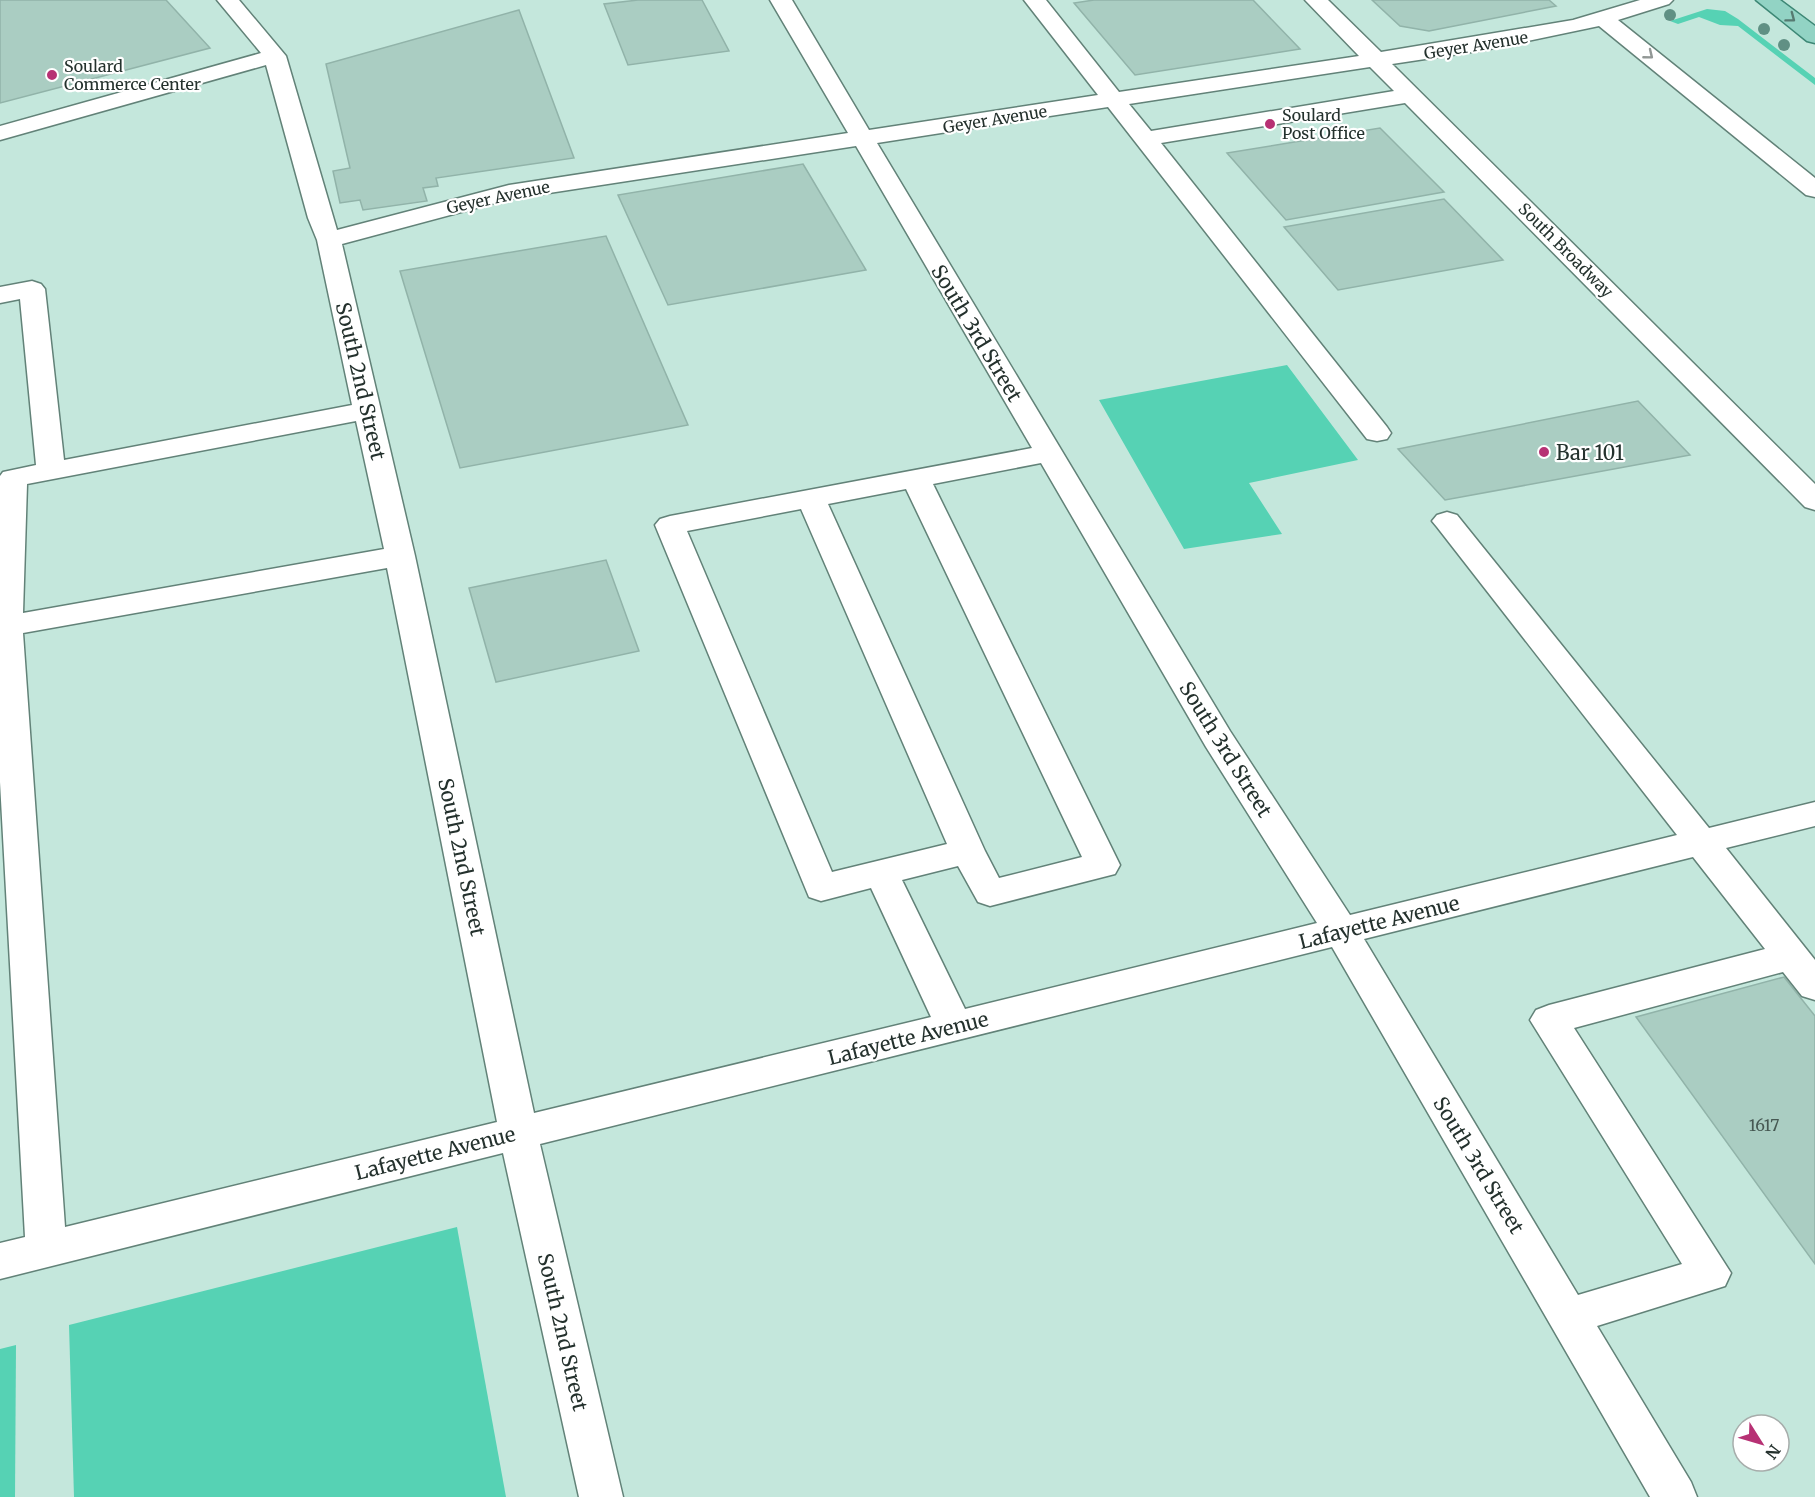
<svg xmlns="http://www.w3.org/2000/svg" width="1815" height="1497" font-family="Merriweather,serif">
  <rect width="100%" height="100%" fill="#c4e7dc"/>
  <g fill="#56d2b4">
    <path d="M1707 9 1725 11 1738 19 1815 78V85L1738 26 1720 25 1699 17 1678 24 1670 21Z"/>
    <path d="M1287 365 1358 460 1249 483 1282 534 1184 549 1099 400Z"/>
    <path d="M457 1227 506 1497H74L69 1325Z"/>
    <path d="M16 1345 15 1497H0V1349Z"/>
  </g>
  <g fill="#aacdc2" stroke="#91b3a9" stroke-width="1.5">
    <path d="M0 0H166L210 48 0 103Z"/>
    <path d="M638 0H702L729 51 628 65 604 4Z"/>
    <path d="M1094 0H1253L1300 49 1135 75 1074 3Z"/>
    <path d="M1372 0H1549L1556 6 1429 31 1400 26Z"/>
    <path d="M519 10 574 158 436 178 438 186 423 188 427 201 363 210 360 200 340 203 333 171 350 168 326 64Z"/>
    <path d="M1380 128 1444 192 1286 220 1227 153Z"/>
    <path d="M803 164 866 270 668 305 618 195Z"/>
    <path d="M1444 199 1503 260 1338 290 1284 227Z"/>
    <path d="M606 236 688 425 460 468 400 271Z"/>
    <path d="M1638 401 1690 455 1445 500 1398 449Z"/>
    <path d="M606 560 639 651 496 682 469 588Z"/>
    <path d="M1784 977 1815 1016V1264L1636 1017Z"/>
  </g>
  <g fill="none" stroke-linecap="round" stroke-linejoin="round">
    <defs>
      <path id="minor" d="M217 0H239L286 56 337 230 509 185 848 133 770 0H792L869 130 1098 95 1024 0H1046L1119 92 1359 56 1305 0H1328L1381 52 1573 20 1640 0H1673L1669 4 1618 20 1815 178V197L1806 195 1599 26 1485 50 1392 64 1815 484V510L1805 507 1405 103 1161 143 1387 427 1391 433 1387 439 1377 441 1367 439 1108 107 877 143 1230 731 1350 915 1677 835 1437 527 1432 521 1437 515 1447 512 1457 515 1709 828 1815 802V826L1726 848 1815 960V1000L1802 996 1783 972 1574 1028 1731 1273 1725 1286 1597 1326 1691 1482 1697 1497H1650L1332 947 540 1144 623 1497H579L503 1153 0 1279V1243L25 1237 0 782V476L3 472 36 465 20 299 0 303V287L32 281 41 284 45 289 64 460 352 405 317 240 308 218 266 65 0 140V126L261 53ZM1370 67 1394 91 1151 131 1129 104ZM856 146 1032 448 670 516 660 519 655 525 809 897 821 901 871 888 931 1017 534 1113 415 556 342 244 510 199ZM356 421 384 549 23 613 27 484ZM1041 463 1206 747 1317 923 965 1009 902 880 958 866 978 902 990 906 1115 874 1120 865 933 484ZM906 489 1082 857 999 878 985 851 828 504ZM801 509 947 844 832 872 687 531ZM387 568 497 1122 65 1227 23 633ZM1693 857 1765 949 1549 1005 1536 1010 1530 1020 1682 1264 1578 1295 1364 939Z"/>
      <path id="major" d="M1756 0H1780L1815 26V43L1807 41Z"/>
    </defs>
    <use href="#minor" stroke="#628278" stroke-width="3"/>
    <use href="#major" stroke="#3d8775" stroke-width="3"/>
    <use href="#minor" fill="#fff" fill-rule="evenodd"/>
    <use href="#major" fill="#92d3c4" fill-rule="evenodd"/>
  </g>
  <g fill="#609084">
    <circle cx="1670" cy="15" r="6"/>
    <circle cx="1764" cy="29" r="6"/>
    <circle cx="1784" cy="45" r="6"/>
  </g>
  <defs><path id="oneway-chevron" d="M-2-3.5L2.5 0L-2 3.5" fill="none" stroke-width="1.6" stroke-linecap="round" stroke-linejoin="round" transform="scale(1.5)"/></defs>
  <use stroke="#567a71" href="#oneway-chevron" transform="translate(1791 18) rotate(37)"/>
  <use stroke="#929896" href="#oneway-chevron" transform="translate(1649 55) rotate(39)"/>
  <g fill="#b73174" stroke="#fff" stroke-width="2">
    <circle cx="52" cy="75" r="6"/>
    <circle cx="1270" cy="124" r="6"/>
    <circle cx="1544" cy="452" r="6"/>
  </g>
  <g text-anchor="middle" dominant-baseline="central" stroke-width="4.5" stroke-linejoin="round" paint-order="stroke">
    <g font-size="16" fill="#24312d" stroke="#fff">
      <text transform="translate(1476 45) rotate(-9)">Geyer Avenue</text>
      <text transform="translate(995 119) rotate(-9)">Geyer Avenue</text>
      <text transform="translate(498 197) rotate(-12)">Geyer Avenue</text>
      <text transform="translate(1566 250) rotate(45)">South Broadway</text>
    </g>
    <g font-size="16" fill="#24312d" stroke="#fff" text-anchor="start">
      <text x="64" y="66">Soulard<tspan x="64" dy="18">Commerce Center</tspan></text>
      <text x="1282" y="115">Soulard<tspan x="1282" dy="18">Post Office</tspan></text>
    </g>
    <g font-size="16" fill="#465852">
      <text x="1764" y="1125">1617</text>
    </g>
    <g font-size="20" fill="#24312d" stroke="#fff">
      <text transform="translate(977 333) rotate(59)">South 3rd Street</text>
      <text transform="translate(361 381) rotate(77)">South 2nd Street</text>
      <text transform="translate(1226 749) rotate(58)">South 3rd Street</text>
      <text transform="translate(462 857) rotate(78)">South 2nd Street</text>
      <text transform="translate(1379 922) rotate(-14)">Lafayette Avenue</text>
      <text transform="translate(908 1038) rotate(-14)">Lafayette Avenue</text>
      <text transform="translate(435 1153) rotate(-14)">Lafayette Avenue</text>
      <text transform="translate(1479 1165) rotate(59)">South 3rd Street</text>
      <text transform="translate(563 1332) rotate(77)">South 2nd Street</text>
    </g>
    <g font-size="20" fill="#24312d" stroke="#fff" text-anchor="start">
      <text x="1556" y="452">Bar 101</text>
    </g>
  </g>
  <g transform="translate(1761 1443) rotate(127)"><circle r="28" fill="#ffffff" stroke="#a7adab" stroke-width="1.5"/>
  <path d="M0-4.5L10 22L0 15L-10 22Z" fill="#b73174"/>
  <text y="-9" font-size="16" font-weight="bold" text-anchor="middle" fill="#24312d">N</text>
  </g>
</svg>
